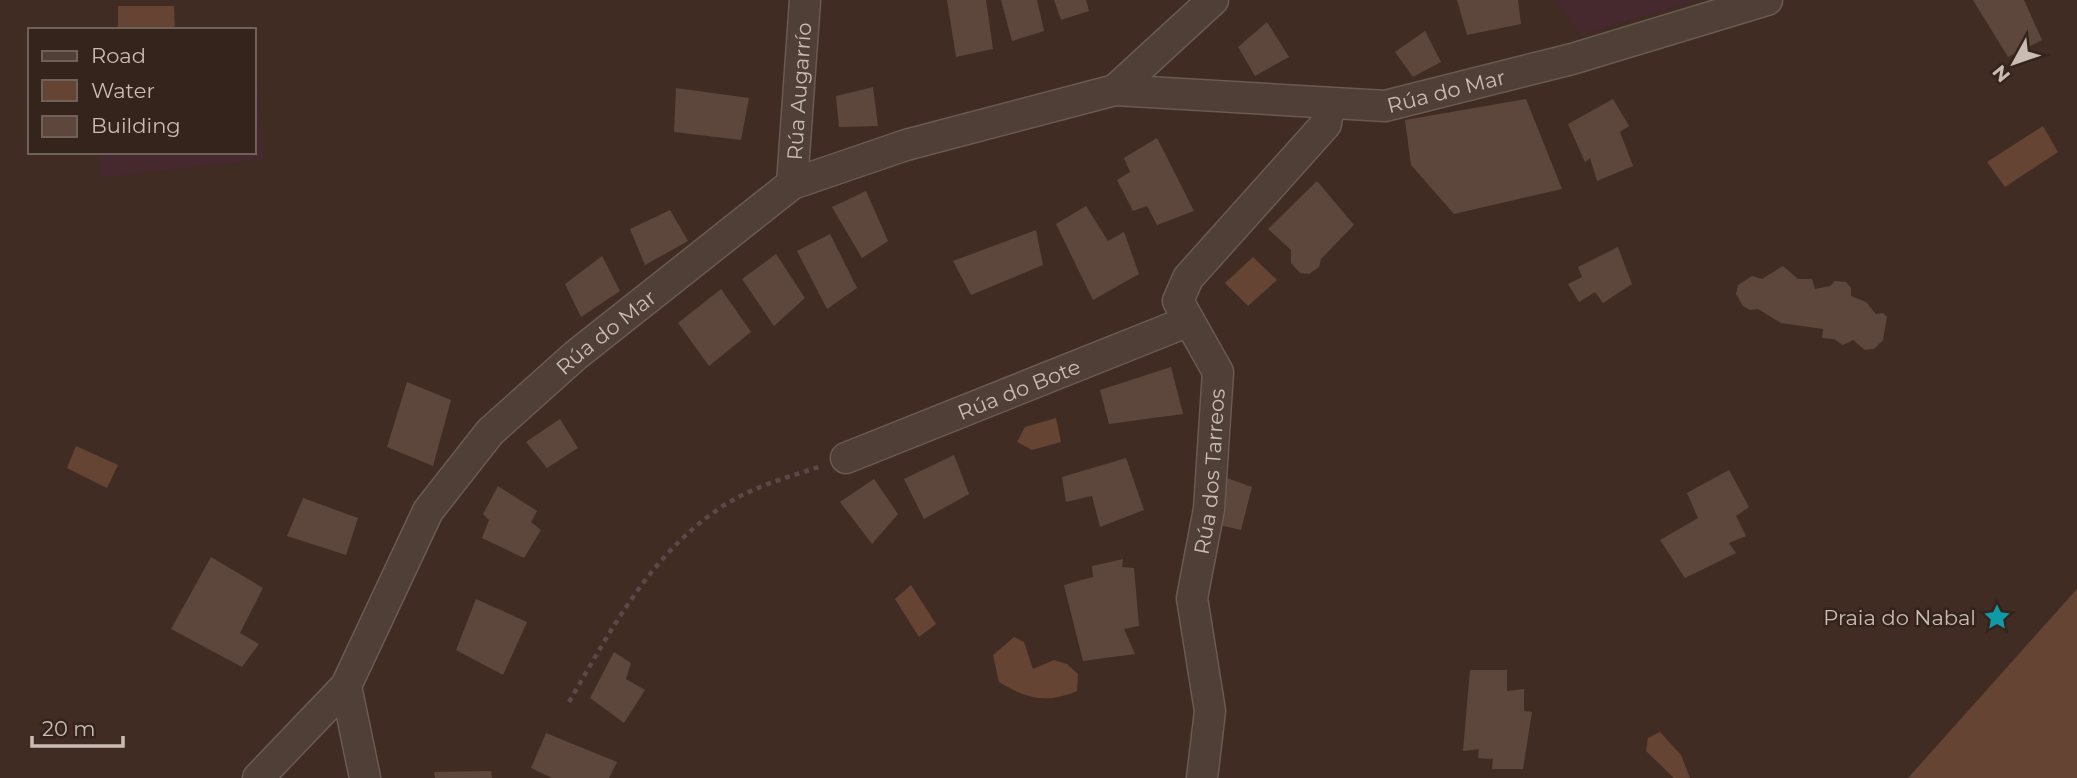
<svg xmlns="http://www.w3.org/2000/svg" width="2077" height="778" font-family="Montserrat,sans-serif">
  <rect width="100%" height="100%" fill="#402c23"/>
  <g fill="#46292f">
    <path d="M1555 0H1696L1581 35Z"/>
    <path d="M254 75H257L264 159 100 178 99 152H254Z"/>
  </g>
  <g fill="#654434">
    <path d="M118 6H174L175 30H118Z"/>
    <path d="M2043 126 2058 152 2005 187 1987 162Z"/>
    <path d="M1253 257 1277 280 1248 306 1225 283Z"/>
    <path d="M1056 418 1061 442 1032 450 1017 442 1025 427Z"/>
    <path d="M76 446 118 465 107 488 67 468Z"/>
    <path d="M911 585 936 624 919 637 895 599Z"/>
    <path d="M2077 589V778H1908L2076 590Z"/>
    <path d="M1014 637 1024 642 1033 669 1054 660 1067 664 1078 674 1077 691C1046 704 1027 699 999 682L993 655Z"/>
    <path d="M1660 732 1681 755 1690 778H1674L1646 751 1648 738Z"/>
  </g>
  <g fill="#5d473d">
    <path d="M947 0H986L993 49 956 57Z"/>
    <path d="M1001 0H1037L1044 31 1012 41Z"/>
    <path d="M1054 0H1086L1089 11 1061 20Z"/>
    <path d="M1457 0H1518L1521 24 1467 35Z"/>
    <path d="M1973 0H2024L2042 40 2008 57Z"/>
    <path d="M1267 22 1289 57 1255 76 1238 47Z"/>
    <path d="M1425 31 1441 62 1413 77 1395 52Z"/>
    <path d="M873 87 878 126 839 127 836 96Z"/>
    <path d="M676 88 749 98 741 140 674 132Z"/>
    <path d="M1526 99 1562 189 1454 214 1411 165 1405 120Z"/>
    <path d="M1613 99 1629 126 1620 132 1633 166 1597 181 1590 158 1585 162 1568 124Z"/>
    <path d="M1157 138 1194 211 1157 225 1147 206 1133 211 1117 180 1130 172 1124 158Z"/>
    <path d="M1317 181 1354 225 1321 259 1319 267 1309 274 1300 273 1291 263V250L1268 229Z"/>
    <path d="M866 191 888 241 862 258 832 207Z"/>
    <path d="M1086 206 1108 241 1124 232 1139 274 1093 300 1056 224Z"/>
    <path d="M670 210 688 241 645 265 630 229Z"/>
    <path d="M1036 230 1043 265 971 295 953 261Z"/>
    <path d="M830 234 857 288 827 309 797 251Z"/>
    <path d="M1618 247 1632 284 1603 303 1595 292 1579 302 1568 284 1582 277 1578 267Z"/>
    <path d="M776 254 805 298 774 326 742 279Z"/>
    <path d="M602 256 620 291 581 317 565 284Z"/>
    <path d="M1783 266 1798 279H1812L1815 289 1830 286 1835 281 1846 282 1851 288V296L1866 302 1876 314 1883 313 1887 317 1883 340 1874 349 1865 350 1853 340 1843 345 1834 339 1822 338 1823 329 1781 323 1758 309 1750 310 1743 306 1736 294 1738 285 1752 276 1762 279Z"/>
    <path d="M721 289 751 332 709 366 678 323Z"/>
    <path d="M1171 367 1183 414 1109 424 1100 390Z"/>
    <path d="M407 382 451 400 433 466 387 447Z"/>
    <path d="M560 419 578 448 547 468 526 442Z"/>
    <path d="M954 455 969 494 924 519 904 479Z"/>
    <path d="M1126 458 1144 510 1100 527 1092 496 1066 502 1062 477Z"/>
    <path d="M1729 470 1749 507 1736 516 1746 536 1729 543 1736 553 1685 578 1660 540 1698 518 1687 493Z"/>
    <path d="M1224 477 1252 487 1241 530 1219 525Z"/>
    <path d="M874 479 898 514 872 544 840 502Z"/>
    <path d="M498 486 537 511 531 522 541 530 524 558 482 538 489 520 483 514Z"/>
    <path d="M303 498 358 518 346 555 287 536Z"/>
    <path d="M211 557 263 588 240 633 259 644 242 667 171 629Z"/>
    <path d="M1123 559 1122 567 1134 568 1139 626 1124 629 1135 654 1083 661 1064 585 1093 577 1092 566Z"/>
    <path d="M476 599 527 622 503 675 456 650Z"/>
    <path d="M614 652 631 663 626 679 645 690 624 723 590 698Z"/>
    <path d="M1470 670H1507V691L1524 689V711L1532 712 1523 769H1492L1493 759 1478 758 1479 749 1463 751Z"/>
    <path d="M546 733 617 762 609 778H552L531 768Z"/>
    <path d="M491 771 492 778H435L434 772Z"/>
  </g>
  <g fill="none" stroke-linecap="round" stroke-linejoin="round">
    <defs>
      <g id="minor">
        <path d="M1115 90 1213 0"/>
        <path id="s1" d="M792 184 805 0"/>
        <path id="s2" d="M846 458 1189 321"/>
        <path d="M346 686 365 778"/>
        <path id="s3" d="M258 778 346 686 428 511 490 432 576 355 792 184 906 145 1115 90 1385 106 1572 59 1767 0"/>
        <path id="s4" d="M1202 778 1210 711 1192 598 1209 509 1218 372 1178 301 1188 278 1326 124 1329 103"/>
      </g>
    </defs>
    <use href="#minor" stroke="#6a5a52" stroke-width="33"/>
    <path stroke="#5f4649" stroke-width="4.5" stroke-dasharray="5 5" stroke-linecap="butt" d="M569 702C611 630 649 556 720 508 749 488 785 478 819 467"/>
    <use href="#minor" stroke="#4f3f37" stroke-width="30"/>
  </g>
  <defs>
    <symbol id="sight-bare" viewBox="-9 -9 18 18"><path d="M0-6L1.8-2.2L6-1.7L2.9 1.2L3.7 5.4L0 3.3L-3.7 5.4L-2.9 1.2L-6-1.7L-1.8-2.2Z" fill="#0f9aa8" stroke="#34241c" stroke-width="2.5" paint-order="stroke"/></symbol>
  </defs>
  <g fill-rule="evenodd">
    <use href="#sight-bare" x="1978" y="598" width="38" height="38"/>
  </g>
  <g text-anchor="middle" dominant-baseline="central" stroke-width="5" stroke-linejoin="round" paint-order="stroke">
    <g font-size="21" fill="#cabcb3" stroke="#34241c">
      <text stroke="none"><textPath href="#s3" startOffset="1482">Rúa do Mar</textPath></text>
      <text stroke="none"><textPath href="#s1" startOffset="93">Rúa Augarrío</textPath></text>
      <text stroke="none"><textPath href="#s3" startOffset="574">Rúa do Mar</textPath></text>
      <text stroke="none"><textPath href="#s2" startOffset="186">Rúa do Bote</textPath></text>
      <text stroke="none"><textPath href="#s4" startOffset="310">Rúa dos Tarreos</textPath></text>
    </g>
    <g font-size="21" fill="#cabcb3" stroke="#34241c" text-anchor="end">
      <text x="1976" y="617">Praia do Nabal</text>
    </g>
  </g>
  <rect x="28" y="28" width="228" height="126" fill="#34241c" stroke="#706158" stroke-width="2"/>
  <rect x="42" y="51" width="35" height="10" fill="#4f3f37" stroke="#706158" stroke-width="2"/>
  <text x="91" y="63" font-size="21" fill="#cabcb3">Road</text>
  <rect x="42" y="80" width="35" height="21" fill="#654434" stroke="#706158" stroke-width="2"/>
  <text x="91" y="98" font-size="21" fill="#cabcb3">Water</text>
  <rect x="42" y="116" width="35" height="21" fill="#5d473d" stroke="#706158" stroke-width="2"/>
  <text x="91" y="133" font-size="21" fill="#cabcb3">Building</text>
  <g transform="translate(2014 63) rotate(230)" stroke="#34241c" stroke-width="5" paint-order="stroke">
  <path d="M0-5L12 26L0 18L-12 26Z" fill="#cabcb3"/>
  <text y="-10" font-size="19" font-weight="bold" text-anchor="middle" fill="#cabcb3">N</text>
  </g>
  <path d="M32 736v10h91v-10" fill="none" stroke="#cabcb3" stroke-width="3.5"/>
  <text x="42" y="736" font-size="21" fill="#cabcb3" stroke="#34241c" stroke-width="5" paint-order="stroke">20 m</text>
</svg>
